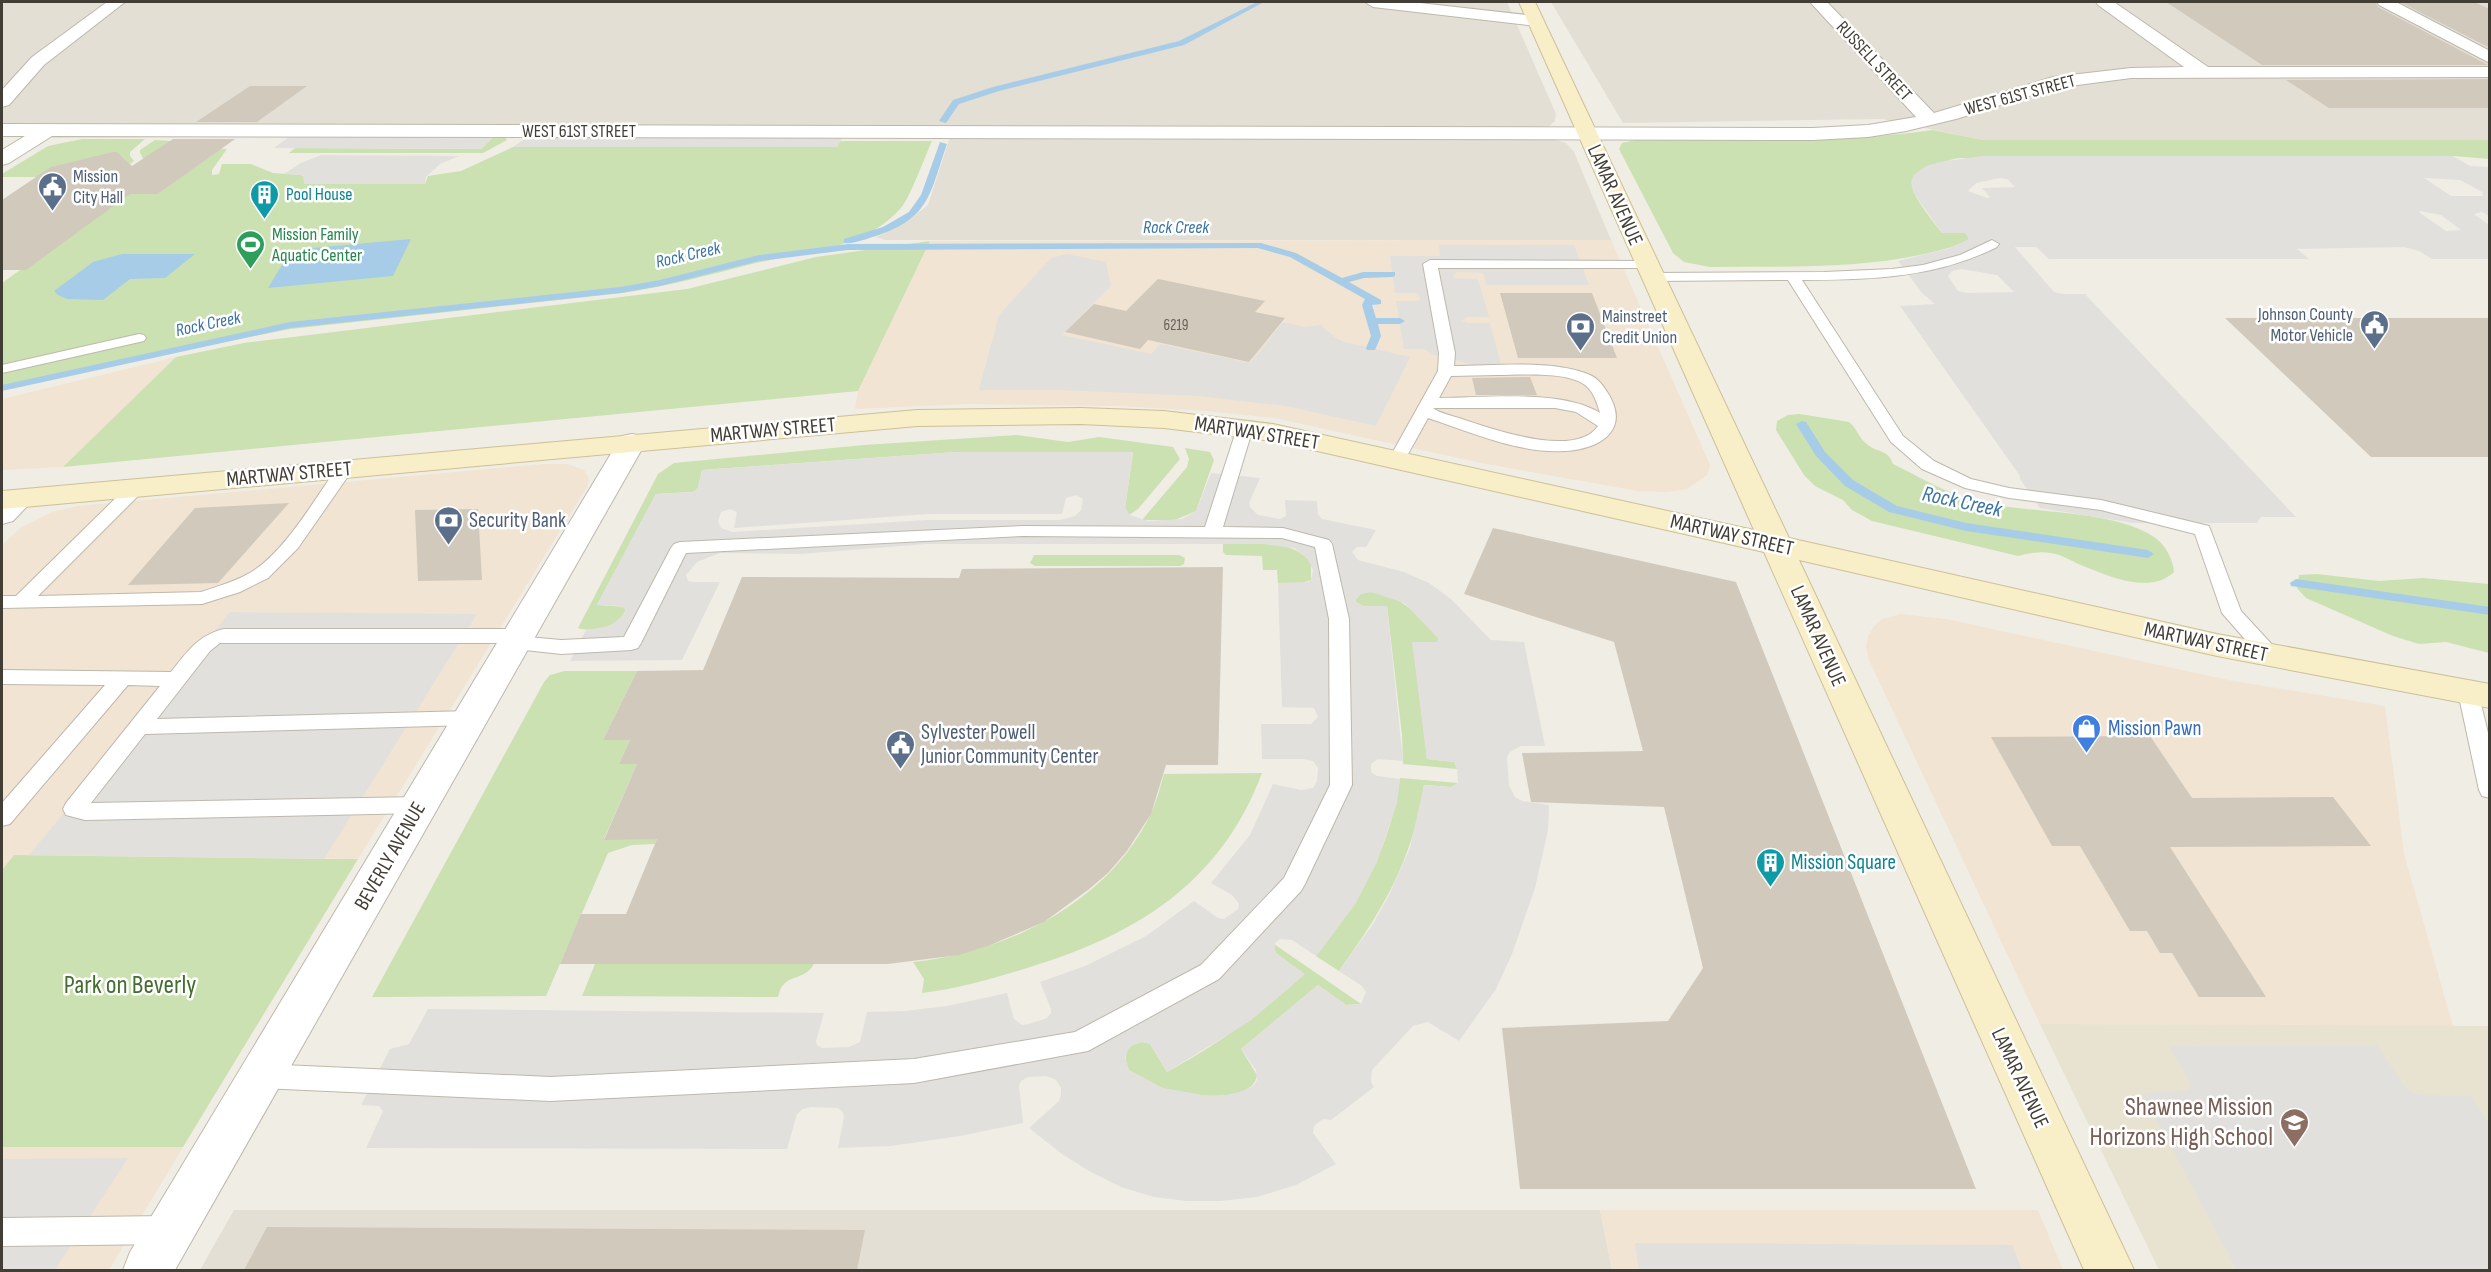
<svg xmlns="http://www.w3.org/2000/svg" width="2491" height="1272" font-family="'Sofia Sans Condensed',sans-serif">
  <rect width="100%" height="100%" fill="#f0ede5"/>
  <g fill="#e4dfd4">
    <path d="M2 2H1507L1556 114 1555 121 1549 126 1533 128 2 123Z"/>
    <path d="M1551 2H2489V140H1983L1883 119 1623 123Z"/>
    <path d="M950 137 1551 139 1566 143 1574 152 1611 240H886L876 237 902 225 928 205Z"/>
    <path d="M234 1210H1600L1612 1270H200Z"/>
  </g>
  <g fill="#f1e4d2">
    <path d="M1611 240 1710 465 1707 475 1687 489 1666 492 1638 491 1486 464 1274 418 1206 411 1116 406 969 404 855 409 858 391 930 241Z"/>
    <path d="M176 357 63 467 2 470V399Z"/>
    <path d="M544 464H568L584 470 589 478 587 487 358 859 14 855 2 870V545L20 528 52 512 78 506Z"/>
    <path d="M1901 614 1946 619 2228 680 2385 706 2404 854 2453 1026 2040 1024 1869 660 1866 646 1868 636 1874 626 1882 619Z"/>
    <path d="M2 1147H183L109 1270H2Z"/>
    <path d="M1600 1210H2038L2063 1270H1612Z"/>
  </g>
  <path fill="#e8e2d0" d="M2040 1024 2489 1026V1270H2159Z"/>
  <g fill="#cbe1b2">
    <path d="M1933 130 1983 140H2489L2490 159 2453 156 1959 158C1891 172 1909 190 1942 233H1965L1969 238 1967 242C1884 271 1797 266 1710 267L1684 262 1673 253 1619 149 1622 143 1640 139C1738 139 1836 144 1933 130Z"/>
    <path d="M493 137H505L507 140 483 153H289L295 148 481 149Z"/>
    <path d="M82 139H145L130 152V156L134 161 130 164 116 151 58 166 56 177H2V174L48 146Z"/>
    <path d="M155 140C181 140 202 149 227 149L212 170V175L219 174 222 164H251L273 173 301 175 304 176V184H425L428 176 461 171 513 147H837L840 141H932C925 156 910 198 901 208 863 251 799 252 748 265 706 276 667 286 623 293L290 329 200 347 2 390V283L127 194H158L212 155 145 162 140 153V150Z"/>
    <path d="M930 241 858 391 63 467 176 357 244 343 687 289 816 257Z"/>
    <path d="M1800 414 1849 422C1857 428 1859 439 1868 445 1878 453 1888 449 1893 464 1922 478 1951 496 1982 503 2031 513 2114 510 2154 537 2165 544 2173 559 2174 572 2150 595 2108 576 2081 565 2071 561 2061 554 2051 553 2040 551 2029 553 2018 556L1872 521 1852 510 1843 500 1815 486 1804 475 1776 430 1777 421 1788 415Z"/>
    <path d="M1017 435 1068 442 1099 437 1173 447 1180 459 1138 509 1129 515 1125 508 1133 453 956 452 702 470 698 488 693 492 656 494 597 605 626 607C624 626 594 633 578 628L658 474 674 463 864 445Z"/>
    <path d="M1185 448 1210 452 1214 460 1196 511 1175 520H1142L1187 467 1189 459Z"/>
    <path d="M1223 544C1252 544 1292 537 1311 563V580L1302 583H1278L1277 570H1263L1262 556 1226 555 1223 552Z"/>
    <path d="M1034 555H1179L1185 558 1184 564 1180 566H1035L1030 563Z"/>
    <path d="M2317 574 2379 581 2423 578 2489 584V653L2446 642 2419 644 2393 636 2306 598 2297 588 2299 575Z"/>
    <path d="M1366 592C1400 592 1419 616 1439 639L1437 642H1413L1427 759 1454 762 1457 769 1403 764 1402 735 1387 606H1364L1355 603 1357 595Z"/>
    <path d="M565 671H637L603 740H630L619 764H637L604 839H657L655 844 632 845 608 853 546 996 372 997 544 682 550 675Z"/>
    <path d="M1262 773C1220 885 1134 936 1024 969 990 979 957 989 922 993L924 979 913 962C1006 953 1110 902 1151 813 1157 801 1160 787 1164 774Z"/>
    <path d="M1400 778 1458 783 1451 787 1424 785C1413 860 1382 911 1339 971L1316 956C1359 901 1391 848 1400 778Z"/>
    <path d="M14 855 324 859H358L183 1147H2V870Z"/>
    <path d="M1274 944 1361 1004 1346 1005 1318 985 1241 1049 1257 1075C1253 1106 1182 1095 1162 1088 1151 1083 1138 1077 1129 1070 1120 1053 1131 1037 1150 1044L1167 1072C1218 1044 1262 1013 1304 974L1277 954 1275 951Z"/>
    <path d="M595 964H814C803 983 783 972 778 997L582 996Z"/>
  </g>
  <g fill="#e2e0dd" fill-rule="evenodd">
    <path d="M289 137H493L481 149 274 148Z"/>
    <path d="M527 137H843L837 147H513Z"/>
    <path d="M321 155 459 156 440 164 426 177 425 184H304L303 175 284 174 301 163Z"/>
    <path d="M1982 156H2453L2470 166 2489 167V216L2482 212 2474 214 2489 225V259H2432L2419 251 2404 247 2297 249 2309 259H2049L2036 247H2015L2054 292 2063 294H2085L2296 517H2261L2257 523H2133L2040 508 2020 479V476L1900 306 1935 304 1922 293 1898 261 1947 249 1969 239 1965 233H1942L1913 192 1911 182 1914 175 1926 166 1940 162ZM2000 178 2007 179 2015 187 1982 188 1990 197 1987 198 1968 191 1976 183ZM2424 178 2460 180 2482 192 2483 196H2451ZM2420 211 2441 215 2461 230 2446 231 2420 213ZM1961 269 1997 275 2014 292 1968 293 1958 291 1948 276 1952 271Z"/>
    <path d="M1439 245H1574L1589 285H1486L1484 275 1480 273 1458 272 1453 275 1454 278 1478 279 1489 317H1466L1462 321 1468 323H1490L1501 364H1471L1429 354V352L1423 349H1404L1396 301H1416L1421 299 1417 293H1395L1390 256H1440Z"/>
    <path d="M1067 254 1106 262 1111 286 1062 335 1151 354 1160 344 1250 363 1283 322 1304 327 1321 325 1336 338 1345 342 1410 357 1376 426 1286 406 1198 396 1061 390H979L999 315 1051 258Z"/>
    <path d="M956 452H1133L1125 508 1130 515 1148 521 1182 519 1196 511 1211 473 1260 478 1249 503 1250 507 1258 515 1280 519 1286 516 1285 500 1317 501 1318 514 1322 519 1376 530 1366 547H1357L1352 552 1358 560 1404 572 1429 583 1451 599 1491 640 1524 642 1545 746H1521L1510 752 1507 757 1509 785 1515 797 1522 801 1549 805 1548 830 1535 888 1512 954 1496 989 1459 1041 1428 1022 1413 1026 1372 1070 1371 1082 1374 1087 1331 1120 1323 1119 1314 1126 1313 1133 1336 1164 1296 1185 1257 1197 1220 1201H1186L1154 1197 1121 1187 1089 1171 1062 1154 1029 1128 1059 1101 1061 1094V1088L1056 1080 1046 1076 1028 1077 1021 1081 1019 1086 1023 1123 960 1136 891 1146 838 1148 844 1117 843 1112 838 1108 811 1107 803 1109 797 1114 787 1149 366 1148 383 1111 379 1106 361 1105 390 1049 409 1044 428 1009 824 1013 816 1041 817 1045 822 1048 849 1047 860 1042 867 1012 905 1011 947 1006 1007 993 1014 1019 1022 1025 1029 1024 1047 1018 1051 1013V1009L1040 982 1085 966 1146 936 1194 901 1218 918 1224 919 1238 909 1239 904 1232 895 1211 883 1250 835 1273 784 1301 790 1313 788 1317 781 1318 768 1313 761 1303 759H1262L1261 724H1311L1318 717 1314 708 1282 707 1278 583 1308 582 1311 580 1313 570 1307 558 1294 548 1263 544H927L800 554 720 553 697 562 686 575 688 581 692 582H720L682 660 570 661 586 630 610 626 621 617 626 610 621 606 597 605 656 494 693 492 698 488 702 470ZM1076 495 1083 499 1081 510 1075 516 1060 520H927L732 532 721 528 718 521 721 512 730 509 737 512 734 528 929 514H1062L1066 498ZM1372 592 1404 603 1439 639 1437 642H1412L1427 759 1454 762 1457 769 1458 783 1451 787 1424 785 1410 848 1389 895 1373 924 1339 971 1362 986 1366 992 1361 1004 1346 1005 1318 985 1241 1049 1256 1070 1257 1080 1254 1085 1243 1091 1227 1095 1208 1096 1163 1088 1129 1070 1125 1058 1129 1047 1142 1042 1150 1044 1167 1072 1250 1021 1305 974 1277 954 1275 951V943L1280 939 1292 940 1316 956 1356 903 1377 862 1397 803 1400 779 1377 776 1371 772V764L1378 759 1403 761 1387 606H1364L1355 601 1361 594Z"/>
    <path d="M230 612 477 614 324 859 29 855Z"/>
    <path d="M2377 1045 2404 1086 2413 1093 2424 1095 2471 1096 2489 1123V1270H2237L2142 1093 2185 1091 2191 1088 2190 1082 2169 1046Z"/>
    <path d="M128 1158 55 1270H2V1159Z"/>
    <path d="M1635 1243 2012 1245 2022 1270H1639Z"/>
  </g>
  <g fill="#a7cce8">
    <path d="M411 239 393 276 268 288 291 250Z"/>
    <path d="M122 254H195L165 278 130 279 103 300 67 299 58 295 54 291 93 262Z"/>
  </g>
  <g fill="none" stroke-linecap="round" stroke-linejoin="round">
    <g fill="#a7cce8" fill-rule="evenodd">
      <path d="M1257 2H1264L1184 45 999 91 959 104 946 123 939 121 953 100 993 87 1179 41Z"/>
      <path d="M940 142 947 144C930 192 931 218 876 236 866 239 854 244 844 243V239L883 227 909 212 921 195Z"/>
      <path d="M1261 243 1296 253 1342 278 1363 272H1395V276L1392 277 1364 278 1349 282 1381 300V304L1372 305 1376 318H1400L1405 321 1400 324H1378L1381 336 1375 350H1367L1366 348 1371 336 1362 305 1365 299 1290 257 1258 248 848 250 759 261 660 286 620 293 290 328 2 391V385L290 322 620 287 660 280 759 255 848 244Z"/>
      <path d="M1802 421 1806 422 1825 452 1853 480 1897 506 1966 523 2148 550 2154 554 2148 558 1966 531 1889 512 1845 486 1816 456 1796 424Z"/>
      <path d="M2296 579 2490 607V615L2291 586 2290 583Z"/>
    </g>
  </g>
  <g fill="#d1c9bc">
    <path d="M2166 2H2375L2378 7 2488 65H2262Z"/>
    <path d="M2400 2H2474L2490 9V48Z"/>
    <path d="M2490 79V108H2329L2286 80Z"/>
    <path d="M250 86H307L257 122H196Z"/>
    <path d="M173 139H235L158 194H130L26 270H2V200L51 167 116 151 132 166Z"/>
    <path d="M1158 279 1265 301 1255 312 1285 318 1249 362 1148 340 1140 349 1065 332 1094 304 1126 311Z"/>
    <path d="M1500 293H1592L1617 358H1518Z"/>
    <path d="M2225 318H2490V457H2371Z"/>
    <path d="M1530 377 1537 395H1476L1472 378Z"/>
    <path d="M289 503 218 583 128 585 195 508Z"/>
    <path d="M478 509 482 580 418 581 415 510Z"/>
    <path d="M1493 528 1736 582 1976 1189H1520L1502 1028 1668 1021 1703 968 1664 807 1531 802 1522 753 1643 751 1614 642 1464 594Z"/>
    <path d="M1223 567 1218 765H1166L1151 814 1127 851 1108 873 1088 890 1044 922 988 946 959 955 888 964H560L581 914H626L657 839 604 840 637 764H619L630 740H603L637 671 703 670 742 577 959 578 962 569Z"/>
    <path d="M2150 736 2192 798 2333 797 2371 846 2170 847 2266 997H2199L2172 953H2160L2147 931H2130L2080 846H2052L1991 737Z"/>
    <path d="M267 1227 865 1230 857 1270H244Z"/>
  </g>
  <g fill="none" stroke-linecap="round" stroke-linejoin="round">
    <defs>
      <g id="lane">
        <path d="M1992 240 1999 244 1997 247C1936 278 1869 280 1802 280L1903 436 1934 461 1971 479 2009 488 2101 500 2209 526 2241 611 2278 651 2281 656 2278 661 2271 663 2264 661 2222 613 2195 534 2101 510 2009 498 1965 488 1922 469 1891 442 1788 280 1652 281 1645 277 1652 273 1824 272 1892 269 1923 265 1960 255Z"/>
        <path d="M1430 260 1651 261 1653 264 1646 268H1438L1455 353 1454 366C1494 366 1553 359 1590 375 1599 379 1604 387 1609 395 1630 431 1599 449 1565 451 1519 454 1471 432 1428 418L1403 463H1391L1389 459 1438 371 1439 353 1423 264ZM1497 375C1520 375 1567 371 1585 385 1594 392 1597 403 1600 413 1562 389 1484 398 1439 398L1451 376ZM1433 408H1555L1576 412 1598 426C1576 459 1492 429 1462 419 1453 416 1439 413 1433 408Z"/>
        <path d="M139 334 144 335 146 338 144 341 2 373V365Z"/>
        <path d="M1245 423 1253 428 1223 527 1283 528 1329 540 1332 544 1349 619 1352 785 1305 884 1301 891 1219 979 1088 1051 914 1083 550 1101 261 1088 252 1084 248 1076 252 1068 261 1064 550 1077 914 1059 1075 1032 1201 965 1284 878 1330 785 1329 619 1315 547 1282 538 1023 536 686 553 641 643 638 648 631 650 561 654 516 649 509 647 507 643H220L210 651 157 719 470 711 477 713 480 718 477 723 470 725 145 734 91 803 420 797 428 799 431 805 428 811 420 813 85 820 66 815 63 809 66 803 160 686 128 685 10 824 2 826V803L105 685 2 684V670L171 672C187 652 198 635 224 629H519L526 631 528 637 561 640 624 637 671 548 674 544 680 542 1023 526 1205 527 1237 428Z"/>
        <path d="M345 464 353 469 298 548 268 578 240 592 202 604 2 608V596H16L130 484H142L145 488 142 492 38 596 201 592C219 586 237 581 253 571 286 550 316 497 339 465Z"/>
        <path d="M2468 685 2475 687 2478 692 2490 741V798L2482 796 2479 790 2458 692 2461 687Z"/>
        <path d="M168 1216 178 1220 182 1230 178 1240 168 1244 2 1246V1218Z"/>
      </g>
      <g id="street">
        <path d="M107 2H125L44 65 9 105 2 107V90L32 57Z"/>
        <path d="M1365 2H1411L1536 16 1544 21 1536 26 1373 7Z"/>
        <path d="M1810 2H1827L1934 113 2053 77 2131 68 2184 67 2098 5 2096 2H2114L2208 67H2490V77L2131 78 2055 88 1956 119 1906 131 1868 137 1813 140 52 136 9 163 2 165V150L25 136H2V124L1813 128 1868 125 1916 117Z"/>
        <path d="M2377 2H2396L2490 51V63L2379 5Z"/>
        <path d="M632 434 642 436 646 442 175 1270H123L130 1252 618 442 622 436Z"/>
        <path d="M19 490 29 493 34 499 13 521 2 524V499L9 493Z"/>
      </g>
      <path id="secondary" d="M1519 2H1535L1789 538 2217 634 2490 684V708L2217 656 1799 560 2134 1270H2084L1764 552 1273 441 1164 428 1081 424 917 426 2 509V491L917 410 1081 408 1164 411 1273 424 1754 530Z"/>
    </defs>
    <use href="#lane" stroke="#beb8ac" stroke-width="2"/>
    <use href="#street" stroke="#beb8ac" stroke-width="2"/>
    <use href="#secondary" stroke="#ccc099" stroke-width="2"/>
    <use href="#lane" fill="#fff" fill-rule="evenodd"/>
    <use href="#street" fill="#fff" fill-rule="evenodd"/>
    <use href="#secondary" fill="#f8eec7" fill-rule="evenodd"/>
  </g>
  <defs>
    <symbol id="civic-pin" viewBox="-11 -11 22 30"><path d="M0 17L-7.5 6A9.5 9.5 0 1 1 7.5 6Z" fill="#5c6f8a" stroke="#fff"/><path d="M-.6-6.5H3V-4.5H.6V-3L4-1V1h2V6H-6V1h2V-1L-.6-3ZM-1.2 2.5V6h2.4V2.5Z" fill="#fff"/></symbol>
    <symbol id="building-pin" viewBox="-11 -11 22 30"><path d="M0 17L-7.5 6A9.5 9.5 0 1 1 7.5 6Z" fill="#0f9aa8" stroke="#fff"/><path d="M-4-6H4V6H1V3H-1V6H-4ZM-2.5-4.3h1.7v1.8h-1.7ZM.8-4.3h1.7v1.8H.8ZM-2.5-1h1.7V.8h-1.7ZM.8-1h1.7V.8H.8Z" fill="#fff"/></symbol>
    <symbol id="stadium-pin" viewBox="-11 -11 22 30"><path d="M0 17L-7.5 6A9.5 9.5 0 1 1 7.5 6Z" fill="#2e9e5b" stroke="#fff"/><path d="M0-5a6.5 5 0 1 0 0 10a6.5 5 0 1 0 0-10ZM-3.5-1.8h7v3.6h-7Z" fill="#fff"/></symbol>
    <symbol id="bank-pin" viewBox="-11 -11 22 30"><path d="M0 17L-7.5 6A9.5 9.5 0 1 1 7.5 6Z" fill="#5c6f8a" stroke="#fff"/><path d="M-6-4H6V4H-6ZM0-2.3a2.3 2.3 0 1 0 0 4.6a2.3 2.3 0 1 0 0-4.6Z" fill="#fff"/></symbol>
    <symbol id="shop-pin" viewBox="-11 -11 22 30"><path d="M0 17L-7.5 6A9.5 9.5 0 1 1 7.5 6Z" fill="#3f7fe0" stroke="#fff"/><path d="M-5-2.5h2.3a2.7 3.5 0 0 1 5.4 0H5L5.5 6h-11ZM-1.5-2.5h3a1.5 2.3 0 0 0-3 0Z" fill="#fff"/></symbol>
    <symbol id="school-pin" viewBox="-11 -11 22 30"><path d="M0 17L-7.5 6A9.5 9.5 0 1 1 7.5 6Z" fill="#8d6e63" stroke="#fff"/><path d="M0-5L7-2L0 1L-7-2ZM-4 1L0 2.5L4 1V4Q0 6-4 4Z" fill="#fff"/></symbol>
  </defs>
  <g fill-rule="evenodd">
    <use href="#civic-pin" x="36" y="170" width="33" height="45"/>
    <use href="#building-pin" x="248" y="178" width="33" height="45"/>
    <use href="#stadium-pin" x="234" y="228" width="33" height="45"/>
    <use href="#civic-pin" x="2358" y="308" width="33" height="45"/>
    <use href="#bank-pin" x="1564" y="310" width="33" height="45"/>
    <use href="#bank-pin" x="432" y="504" width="33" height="45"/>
    <use href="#shop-pin" x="2070" y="712" width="33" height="45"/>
    <use href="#civic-pin" x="884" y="728" width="33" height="45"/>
    <use href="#building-pin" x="1754" y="846" width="33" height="45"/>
    <use href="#school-pin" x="2278" y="1106" width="33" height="45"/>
  </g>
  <g text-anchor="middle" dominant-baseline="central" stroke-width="5" stroke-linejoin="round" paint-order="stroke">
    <g font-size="15" fill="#666057">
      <text x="1176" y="325">6219</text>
    </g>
    <g font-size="18" fill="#423d35" stroke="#fff">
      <text transform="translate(1874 61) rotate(47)">RUSSELL STREET</text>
      <text transform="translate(2020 95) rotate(-15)">WEST 61ST STREET</text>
      <text x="579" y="131">WEST 61ST STREET</text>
    </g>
    <g font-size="18" fill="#4e5e75" stroke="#fff" text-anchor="start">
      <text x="73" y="176">Mission<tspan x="73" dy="21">City Hall</tspan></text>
      <text x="2353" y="314" text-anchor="end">Johnson County<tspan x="2353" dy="21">Motor Vehicle</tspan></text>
      <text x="1602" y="316">Mainstreet<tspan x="1602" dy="21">Credit Union</tspan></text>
    </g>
    <g font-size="18" fill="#0d838f" stroke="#fff" text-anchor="start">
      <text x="286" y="194">Pool House</text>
    </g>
    <g font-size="18" font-style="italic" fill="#3a74a2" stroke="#fff">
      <text x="1176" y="227">Rock Creek</text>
      <text transform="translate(688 255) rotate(-13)">Rock Creek</text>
      <text transform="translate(208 324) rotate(-12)">Rock Creek</text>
    </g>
    <g font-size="18" fill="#27864d" stroke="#fff" text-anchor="start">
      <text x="272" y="234">Mission Family<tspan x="272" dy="21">Aquatic Center</tspan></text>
    </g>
    <g font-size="21" fill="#423d35" stroke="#fff">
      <text transform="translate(1615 195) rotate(66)">LAMAR AVENUE</text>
      <text transform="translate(773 430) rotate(-5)">MARTWAY STREET</text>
      <text transform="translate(1257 433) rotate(9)">MARTWAY STREET</text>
      <text transform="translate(289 474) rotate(-5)">MARTWAY STREET</text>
      <text transform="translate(1732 535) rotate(13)">MARTWAY STREET</text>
      <text transform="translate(1818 636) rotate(66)">LAMAR AVENUE</text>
      <text transform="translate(2206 642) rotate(12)">MARTWAY STREET</text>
      <text transform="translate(390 856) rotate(-60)">BEVERLY AVENUE</text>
      <text transform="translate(2020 1078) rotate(65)">LAMAR AVENUE</text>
    </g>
    <g font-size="21" fill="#4e5e75" stroke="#fff" text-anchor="start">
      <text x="469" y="520">Security Bank</text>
      <text x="921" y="732">Sylvester Powell<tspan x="921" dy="24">Junior Community Center</tspan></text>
    </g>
    <g font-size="21" fill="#366cbe" stroke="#fff" text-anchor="start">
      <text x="2108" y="728">Mission Pawn</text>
    </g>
    <g font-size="21" fill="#0d838f" stroke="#fff" text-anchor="start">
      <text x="1791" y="862">Mission Square</text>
    </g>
    <g font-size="22" font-style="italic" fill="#3a74a2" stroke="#fff">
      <text transform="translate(1962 502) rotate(12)">Rock Creek</text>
    </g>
    <g font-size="26" fill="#456d2f" stroke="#fff">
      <text x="130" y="985">Park on Beverly</text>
    </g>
    <g font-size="26" fill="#785e54" stroke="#fff" text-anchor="end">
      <text x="2273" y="1107">Shawnee Mission<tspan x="2273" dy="30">Horizons High School</tspan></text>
    </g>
  </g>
  <rect width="2491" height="1272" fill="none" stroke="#423d35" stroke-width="6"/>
</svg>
